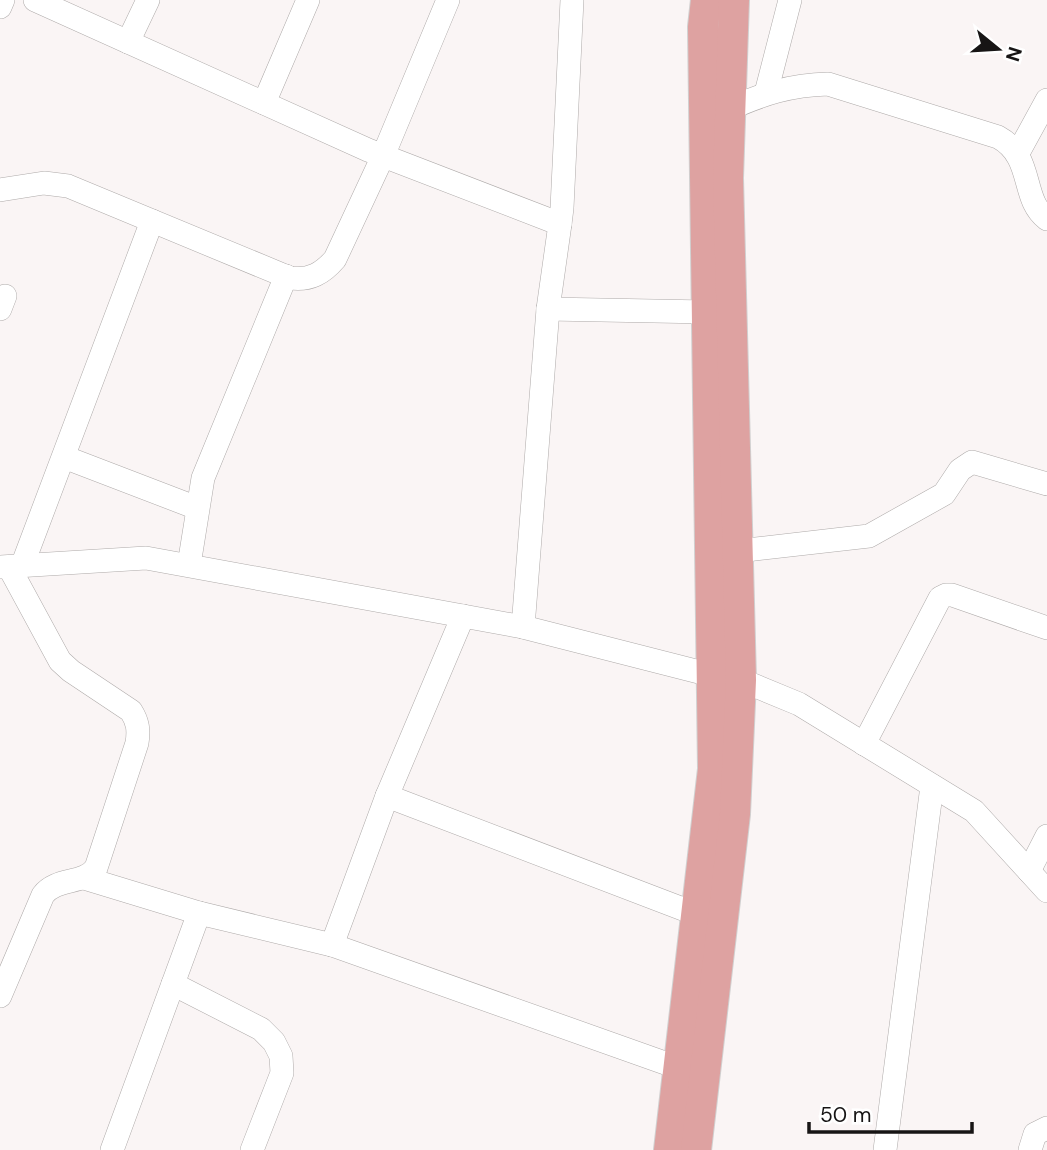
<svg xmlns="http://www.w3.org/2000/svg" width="1047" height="1150" font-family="'DM Sans',sans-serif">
  <rect width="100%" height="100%" fill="#faf5f5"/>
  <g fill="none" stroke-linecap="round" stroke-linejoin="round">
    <defs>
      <g id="minor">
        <path d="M35 0 368 150 560 224 548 309 523 627"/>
        <path d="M0 7 3 0"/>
        <path d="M128 42 148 0"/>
        <path d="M766 93 790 0"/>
        <path d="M264 103 308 0"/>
        <path d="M729 109C763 94 790 85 828 84L998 137C1035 157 1020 199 1047 219"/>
        <path d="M1018 153 1047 100"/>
        <path d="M0 190 44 183 68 186 290 278C310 281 323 273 335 259L383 156 448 0"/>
        <path d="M560 224 562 208 572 0"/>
        <path d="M0 309 5 296"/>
        <path d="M548 309 707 312"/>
        <path d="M64 457 197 508"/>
        <path d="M738 551 869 536 944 494 960 470 972 462 1047 484"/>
        <path d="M189 565 203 478 286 276"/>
        <path d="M22 566 152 221"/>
        <path d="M0 567 146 558 523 627 711 675 741 680 799 704 974 811 1047 891"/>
        <path d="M864 744 940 598 946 595H952L1047 628"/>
        <path d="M387 796 696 914"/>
        <path d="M1029 871 1047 836"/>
        <path d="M84 878 199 913"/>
        <path d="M332 945 679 1068"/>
        <path d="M173 984 261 1029 274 1042 281 1056 282 1073 252 1150"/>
        <path d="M0 996 43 895C57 877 83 885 96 868L137 743C139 730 138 722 131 711L71 671 60 661 9 567"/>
        <path d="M112 1150 199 913 332 945 387 796 463 616"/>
        <path d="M885 1150 932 786"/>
        <path d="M1030 1150 1035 1134 1047 1128"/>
      </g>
      <g id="major">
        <path d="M669 1150 713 769 703 27 706 0"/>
        <path d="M696 1150 735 814 741 680 728 178 734 0"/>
      </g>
    </defs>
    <use href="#minor" stroke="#aeaaa9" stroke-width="24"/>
    <use href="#major" stroke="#d1d0d0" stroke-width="32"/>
    <use href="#minor" stroke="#fff" stroke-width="23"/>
    <use href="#major" stroke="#dea2a1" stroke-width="30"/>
  </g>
  <g transform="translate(998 49) rotate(108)" stroke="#ffffff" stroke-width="5" paint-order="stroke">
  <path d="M0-5L12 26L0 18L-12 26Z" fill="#171515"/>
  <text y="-10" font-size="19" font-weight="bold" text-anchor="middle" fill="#171515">N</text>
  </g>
  <path d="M809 1122v10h163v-10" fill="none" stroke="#171515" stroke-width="3.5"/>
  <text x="820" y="1122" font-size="21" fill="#171515" stroke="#ffffff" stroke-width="5" paint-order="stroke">50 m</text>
</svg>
